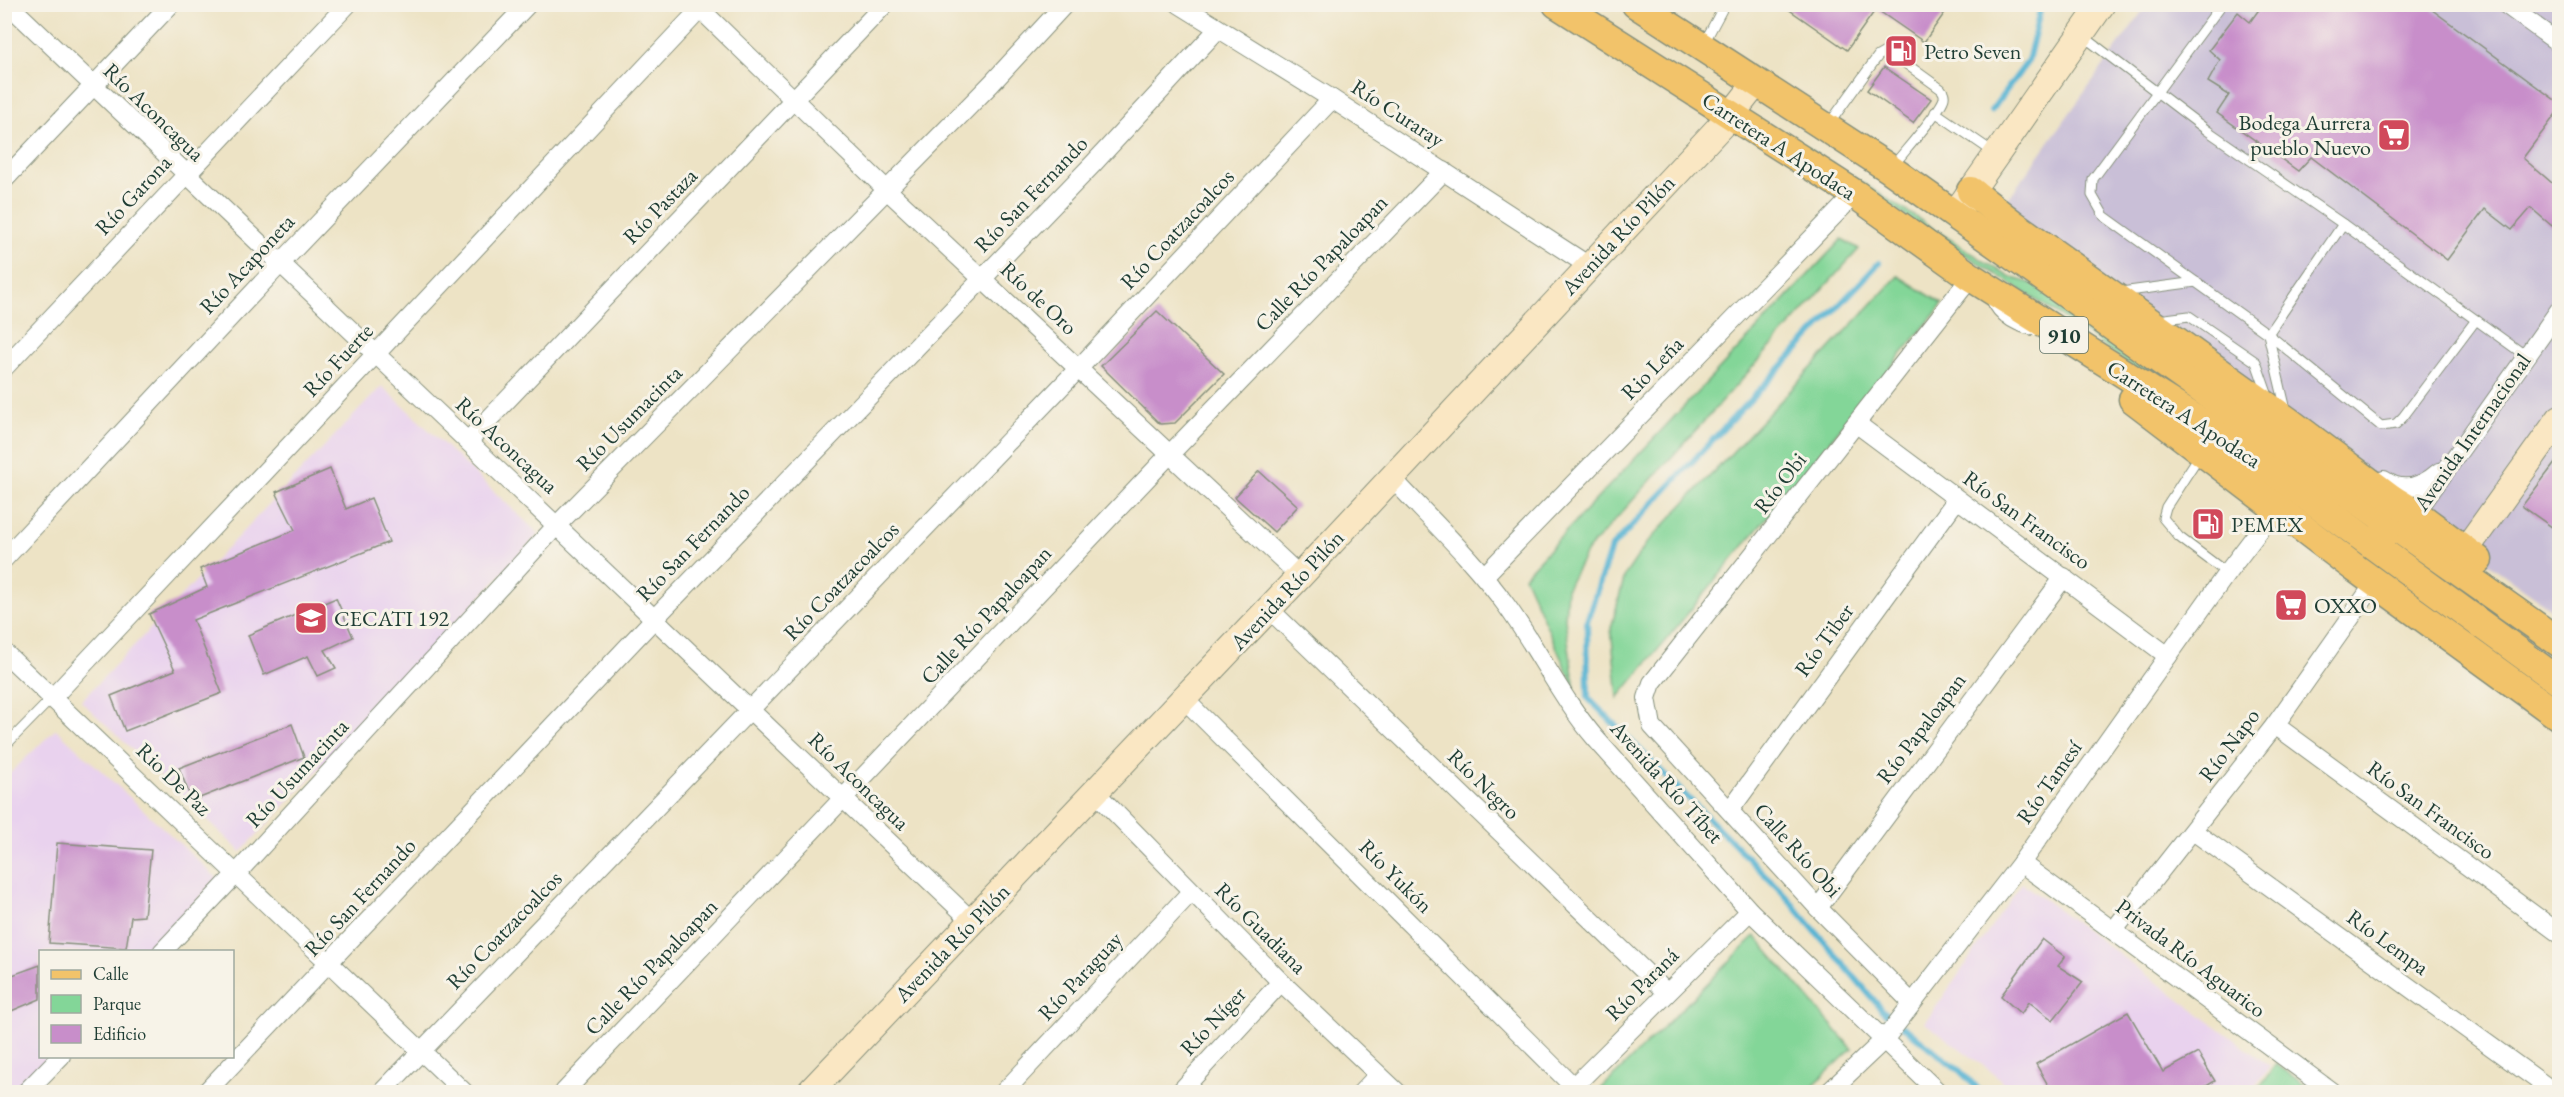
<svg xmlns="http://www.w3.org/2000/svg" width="2564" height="1097" font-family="'EB Garamond',serif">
  <rect width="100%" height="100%" fill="#f7f3e8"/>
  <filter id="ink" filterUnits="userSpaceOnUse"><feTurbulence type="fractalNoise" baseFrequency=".0167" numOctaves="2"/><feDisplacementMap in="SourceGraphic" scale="12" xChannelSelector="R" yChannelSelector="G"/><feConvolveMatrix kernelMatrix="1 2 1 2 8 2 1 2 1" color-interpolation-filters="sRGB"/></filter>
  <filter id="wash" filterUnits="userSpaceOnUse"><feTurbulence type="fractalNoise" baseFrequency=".008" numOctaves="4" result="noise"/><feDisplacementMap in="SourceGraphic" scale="24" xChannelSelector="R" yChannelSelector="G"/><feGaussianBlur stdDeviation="1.35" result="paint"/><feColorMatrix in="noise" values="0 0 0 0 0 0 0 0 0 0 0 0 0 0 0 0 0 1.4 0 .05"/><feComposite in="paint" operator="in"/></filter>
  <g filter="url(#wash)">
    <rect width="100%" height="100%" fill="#ede3c5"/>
    <g fill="#e9d2ee">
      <path d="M382 386 539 534 241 852 81 701Z"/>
      <path d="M56 729 218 879 150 951 40 952V1056L51 1057 17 1092H5V778Z"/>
      <path d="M2022 883 2270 1066 2251 1092H2012L1996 1075 1925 1023Z"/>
    </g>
    <path fill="#c9bfd7" d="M2147 5H2559V614L1998 213Z"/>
    <g fill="#83d698" stroke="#518a66" stroke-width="1.5">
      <path d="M1780 136 1797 141 2009 277 2034 284 2177 381 2221 431 2063 317Z"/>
      <path d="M1842 239 1859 249 1587 551 1567 588 1565 619 1575 689 1524 576Z"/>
      <path d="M1898 276 1943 304 1618 698 1611 628 1625 575 1646 544Z"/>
      <path d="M1755 936 1852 1049 1806 1092H1598Z"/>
      <path d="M2276 1064 2314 1092H2256Z"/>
    </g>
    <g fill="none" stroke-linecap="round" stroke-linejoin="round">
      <g stroke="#55b3d3" stroke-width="6">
        <path d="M1991 111 2028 61 2040 11 2036 4"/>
        <path d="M1879 263 1611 548 1587 621 1588 698 1783 893 1884 1012 1958 1069 1981 1092"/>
      </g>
    </g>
    <g id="blocks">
      <g fill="#c88eca">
        <path d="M1781 4H1951L1924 42 1876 9 1847 50Z"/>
        <path d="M2263 4H2424L2559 103V110L2523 158 2559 189V217L2552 226 2531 208 2512 230 2485 209 2447 260 2311 157 2298 171 2217 113 2229 95 2208 82 2220 60 2209 50 2238 12 2250 22Z"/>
        <path d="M1884 67 1931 99 1913 123 1867 90Z"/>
        <path d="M1157 311 1224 374 1175 423 1160 424 1101 366Z"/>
        <path d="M2559 458V532L2522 506Z"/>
        <path d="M330 469 346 509 371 498 389 542 193 620 222 693 125 731 111 696 175 670 149 614 207 587 200 569 295 530 276 492Z"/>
        <path d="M1259 471 1298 506 1274 532 1235 497Z"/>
        <path d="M336 598 353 637 325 650 336 668 318 676 308 656 264 675 248 635Z"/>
        <path d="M292 724 304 757 192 801 179 768Z"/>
        <path d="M57 843 151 850 144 916 131 917 126 948 49 943Z"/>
        <path d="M2042 939 2065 957 2058 966 2083 982 2053 1020 2029 1002 2021 1014 2001 996Z"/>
        <path d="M40 965V999L4 1014V978Z"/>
        <path d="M2128 1012 2163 1072 2198 1053 2215 1081 2196 1092H2052L2036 1064Z"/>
      </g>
    </g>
  </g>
  <g filter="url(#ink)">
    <use href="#blocks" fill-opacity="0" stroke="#86907c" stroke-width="1.5"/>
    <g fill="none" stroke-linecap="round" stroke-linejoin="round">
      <defs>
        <g id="service">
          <path d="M2222 4 2093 179 2092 195 2104 216 2268 334 2381 426 2396 424 2403 417 2476 320"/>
          <path d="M2083 36 2208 131 2343 224 2526 356"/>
          <path d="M1703 45 1725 4"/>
          <path d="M1935 112 1996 154"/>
          <path d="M1829 124 1878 56 1885 52 1891 53 1941 89C1943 92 1945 93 1944 98 1941 111 1902 154 1892 167"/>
          <path d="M2121 292 2196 282"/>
          <path d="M1990 298C1998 319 2019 330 2040 331"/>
          <path d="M2158 320 2189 316 2256 362 2268 396"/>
          <path d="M2286 410 2268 334 2343 224"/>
          <path d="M2201 453 2166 507 2163 518 2179 537 2227 573"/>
          <path d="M4 747 53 697"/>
        </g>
        <g id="minor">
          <path d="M8 4 973 922"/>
          <path d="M695 4 887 190 1300 576"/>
          <path d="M1179 4 1332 99 1589 266"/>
          <path d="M2505 4 2560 44"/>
          <path d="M4 180 171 4"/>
          <path d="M4 368 348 4"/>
          <path d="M1857 424 2168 656"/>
          <path d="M468 441 885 4"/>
          <path d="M1392 478C1430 519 1473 559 1506 605 1538 649 1561 698 1596 739L1750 911 1938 1092"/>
          <path d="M2384 480C2403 494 2422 487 2439 472"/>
          <path d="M2410 521 2560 309"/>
          <path d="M4 559 280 264 528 4"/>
          <path d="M1484 576 1855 194"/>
          <path d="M1269 609 1667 993"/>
          <path d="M4 652 464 1092"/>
          <path d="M53 697 705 4"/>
          <path d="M1184 699 1574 1087"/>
          <path d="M2275 725 2560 934"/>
          <path d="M1096 793 1281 982 1397 1092"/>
          <path d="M1730 810 1957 499"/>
          <path d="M2193 831 2554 1092"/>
          <path d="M2021 863 2332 1092"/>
          <path d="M1818 908 2064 577"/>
          <path d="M2114 930 2275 725 2375 583"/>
          <path d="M162 952 237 873 557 525 991 84 1065 4"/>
          <path d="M1912 1003 1818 908 1652 726 1647 698 1652 683 1971 277"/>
          <path d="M26 1092 61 1056"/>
          <path d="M206 1092 654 619 1093 164 1218 29"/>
          <path d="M382 1092 1079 368 1332 99"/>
          <path d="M564 1092 1170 454 1444 171"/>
          <path d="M1004 1092 1191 892"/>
          <path d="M1180 1092 1281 982"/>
          <path d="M1362 1092 1378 1075"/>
          <path d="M1568 1092 1750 911"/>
          <path d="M1829 1092 1884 1040 2021 863 2227 573 2281 502"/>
        </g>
        <g id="secondary">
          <path d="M1959 208 2102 4"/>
          <path d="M2454 566 2560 418"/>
          <path d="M810 1092 1300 576 1731 115 1757 82"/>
        </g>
        <g id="primary">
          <path d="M1557 4 1855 194 1971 277 2232 442 2560 682"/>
          <path d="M1636 4 1890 169 2560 643"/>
          <path d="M1971 191 2013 224 2288 421 2392 499 2395 513 2382 536"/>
          <path d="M2133 399 2355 568 2560 717"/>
          <path d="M2392 499 2415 513 2478 560"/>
        </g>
      </defs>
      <use href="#service" stroke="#86907c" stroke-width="11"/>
      <use href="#minor" stroke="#86907c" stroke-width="20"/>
      <use href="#secondary" stroke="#86907c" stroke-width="28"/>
      <use href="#primary" stroke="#86907c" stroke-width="31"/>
      <use href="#service" stroke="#fff" stroke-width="9"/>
      <use href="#minor" stroke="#fff" stroke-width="18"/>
      <use href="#secondary" stroke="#fae7c3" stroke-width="26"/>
      <use href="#primary" stroke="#f2c36a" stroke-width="28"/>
    </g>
  </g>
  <defs>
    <symbol id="fuel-square" viewBox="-11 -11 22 22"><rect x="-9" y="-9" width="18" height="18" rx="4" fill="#d1495b" stroke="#f7f3e8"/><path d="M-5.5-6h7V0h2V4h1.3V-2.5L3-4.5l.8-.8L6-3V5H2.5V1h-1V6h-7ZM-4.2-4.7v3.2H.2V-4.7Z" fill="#fff"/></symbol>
    <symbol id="supermarket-square" viewBox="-11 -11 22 22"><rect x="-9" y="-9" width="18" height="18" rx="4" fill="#d1495b" stroke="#f7f3e8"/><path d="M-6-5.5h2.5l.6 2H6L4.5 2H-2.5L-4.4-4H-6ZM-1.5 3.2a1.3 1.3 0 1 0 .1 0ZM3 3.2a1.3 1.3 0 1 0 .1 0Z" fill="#fff"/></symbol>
    <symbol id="school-square" viewBox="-11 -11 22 22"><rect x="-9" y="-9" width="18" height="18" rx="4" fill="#d1495b" stroke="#f7f3e8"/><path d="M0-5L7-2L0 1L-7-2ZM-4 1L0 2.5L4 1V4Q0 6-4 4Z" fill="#fff"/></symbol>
  </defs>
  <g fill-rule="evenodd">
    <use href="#fuel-square" x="1882" y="32" width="38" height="38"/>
    <use href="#supermarket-square" x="2375" y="116" width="38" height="38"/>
    <use href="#fuel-square" x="2189" y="505" width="38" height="38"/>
    <use href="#supermarket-square" x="2272" y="586" width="38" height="38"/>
    <use href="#school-square" x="292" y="599" width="38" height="38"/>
  </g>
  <g text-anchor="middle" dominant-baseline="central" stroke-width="6" stroke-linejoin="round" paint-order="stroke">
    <rect fill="#f7f3e8" stroke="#60746a" stroke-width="1.5" x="2040" y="317" width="48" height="36" rx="4.5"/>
    <g font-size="21" font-weight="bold" fill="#1f3d34">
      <text x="2064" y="335">910</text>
    </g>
    <g font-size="22" fill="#1f3d34" stroke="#f7f3e8" text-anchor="start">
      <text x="1924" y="51">Petro Seven</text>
      <text x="2371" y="122" text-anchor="end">Bodega Aurrera<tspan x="2371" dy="25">pueblo Nuevo</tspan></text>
      <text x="2231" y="524">PEMEX</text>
      <text x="2314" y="605">OXXO</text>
      <text x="334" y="618">CECATI 192</text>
    </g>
    <g font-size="22" fill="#1f3d34" stroke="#f7f3e8">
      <text transform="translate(154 112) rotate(44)">Río Aconcagua</text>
      <text transform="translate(1398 113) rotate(33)">Río Curaray</text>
      <text transform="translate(1779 146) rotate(33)">Carretera A Apodaca</text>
      <text transform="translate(1031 194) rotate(-46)">Río San Fernando</text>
      <text transform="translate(133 195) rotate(-47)">Río Garona</text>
      <text transform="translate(660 206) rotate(-46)">Río Pastaza</text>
      <text transform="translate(1177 229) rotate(-47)">Río Coatzacoalcos</text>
      <text transform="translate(1618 235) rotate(-47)">Avenida Río Pilón</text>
      <text transform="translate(1321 263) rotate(-46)">Calle Río Papaloapan</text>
      <text transform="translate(247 264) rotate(-47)">Río Acaponeta</text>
      <text transform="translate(1039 298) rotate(43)">Río de Oro</text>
      <text transform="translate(338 360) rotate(-47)">Río Fuerte</text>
      <text transform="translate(1652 368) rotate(-46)">Rio Leña</text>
      <text transform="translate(2184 414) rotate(33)">Carretera A Apodaca</text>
      <text transform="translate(629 418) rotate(-45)">Río Usumacinta</text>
      <text transform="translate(2472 432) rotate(-55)">Avenida Internacional</text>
      <text transform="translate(507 445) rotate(43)">Río Aconcagua</text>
      <text transform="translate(1780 483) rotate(-52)">Río Obi</text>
      <text transform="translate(2027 520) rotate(36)">Río San Francisco</text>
      <text transform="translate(693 543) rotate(-46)">Río San Fernando</text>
      <text transform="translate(841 581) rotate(-46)">Río Coatzacoalcos</text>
      <text transform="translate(1287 590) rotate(-47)">Avenida Río Pilón</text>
      <text transform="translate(986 615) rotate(-47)">Calle Río Papaloapan</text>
      <text transform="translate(1824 640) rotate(-54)">Río Tiber</text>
      <text transform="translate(1921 728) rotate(-53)">Río Papaloapan</text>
      <text transform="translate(2229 745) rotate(-53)">Río Napo</text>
      <text transform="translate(297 773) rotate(-47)">Río Usumacinta</text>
      <text transform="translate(174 779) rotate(44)">Rio De Paz</text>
      <text transform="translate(859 781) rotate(44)">Río Aconcagua</text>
      <text transform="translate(1667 782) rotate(48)">Avenida Río Tíbet</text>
      <text transform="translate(2049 782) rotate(-55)">Río Tamesí</text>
      <text transform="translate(1484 784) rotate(44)">Río Negro</text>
      <text transform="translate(2431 810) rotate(36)">Río San Francisco</text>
      <text transform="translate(1798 850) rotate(48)">Calle Río Obi</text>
      <text transform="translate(1396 876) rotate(45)">Río Yukón</text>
      <text transform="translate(360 897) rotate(-47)">Río San Fernando</text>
      <text transform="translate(1261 928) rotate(45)">Río Guadiana</text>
      <text transform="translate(504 930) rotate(-46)">Río Coatzacoalcos</text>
      <text transform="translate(2388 942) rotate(36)">Río Lempa</text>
      <text transform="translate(952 943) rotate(-46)">Avenida Río Pilón</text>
      <text transform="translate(2191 958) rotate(37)">Privada Río Aguarico</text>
      <text transform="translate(651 967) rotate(-46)">Calle Río Papaloapan</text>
      <text transform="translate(1080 976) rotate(-47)">Río Paraguay</text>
      <text transform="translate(1642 984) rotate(-45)">Río Paraná</text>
      <text transform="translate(1213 1021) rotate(-47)">Río Níger</text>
    </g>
  </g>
  <rect width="2564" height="1097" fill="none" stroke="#f7f3e8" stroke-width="24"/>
  <rect x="39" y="950" width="195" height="108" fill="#f7f3e8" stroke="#a1aaa0" stroke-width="1.5"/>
  <rect x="51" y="970" width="30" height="9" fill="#f2c36a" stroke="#a1aaa0" stroke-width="1.5"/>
  <text x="93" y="980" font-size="18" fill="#1f3d34">Calle</text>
  <rect x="51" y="995" width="30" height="18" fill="#83d698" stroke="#a1aaa0" stroke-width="1.5"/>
  <text x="93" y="1010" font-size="18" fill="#1f3d34">Parque</text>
  <rect x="51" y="1025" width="30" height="18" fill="#c88eca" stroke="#a1aaa0" stroke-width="1.5"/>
  <text x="93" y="1040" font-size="18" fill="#1f3d34">Edificio</text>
</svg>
